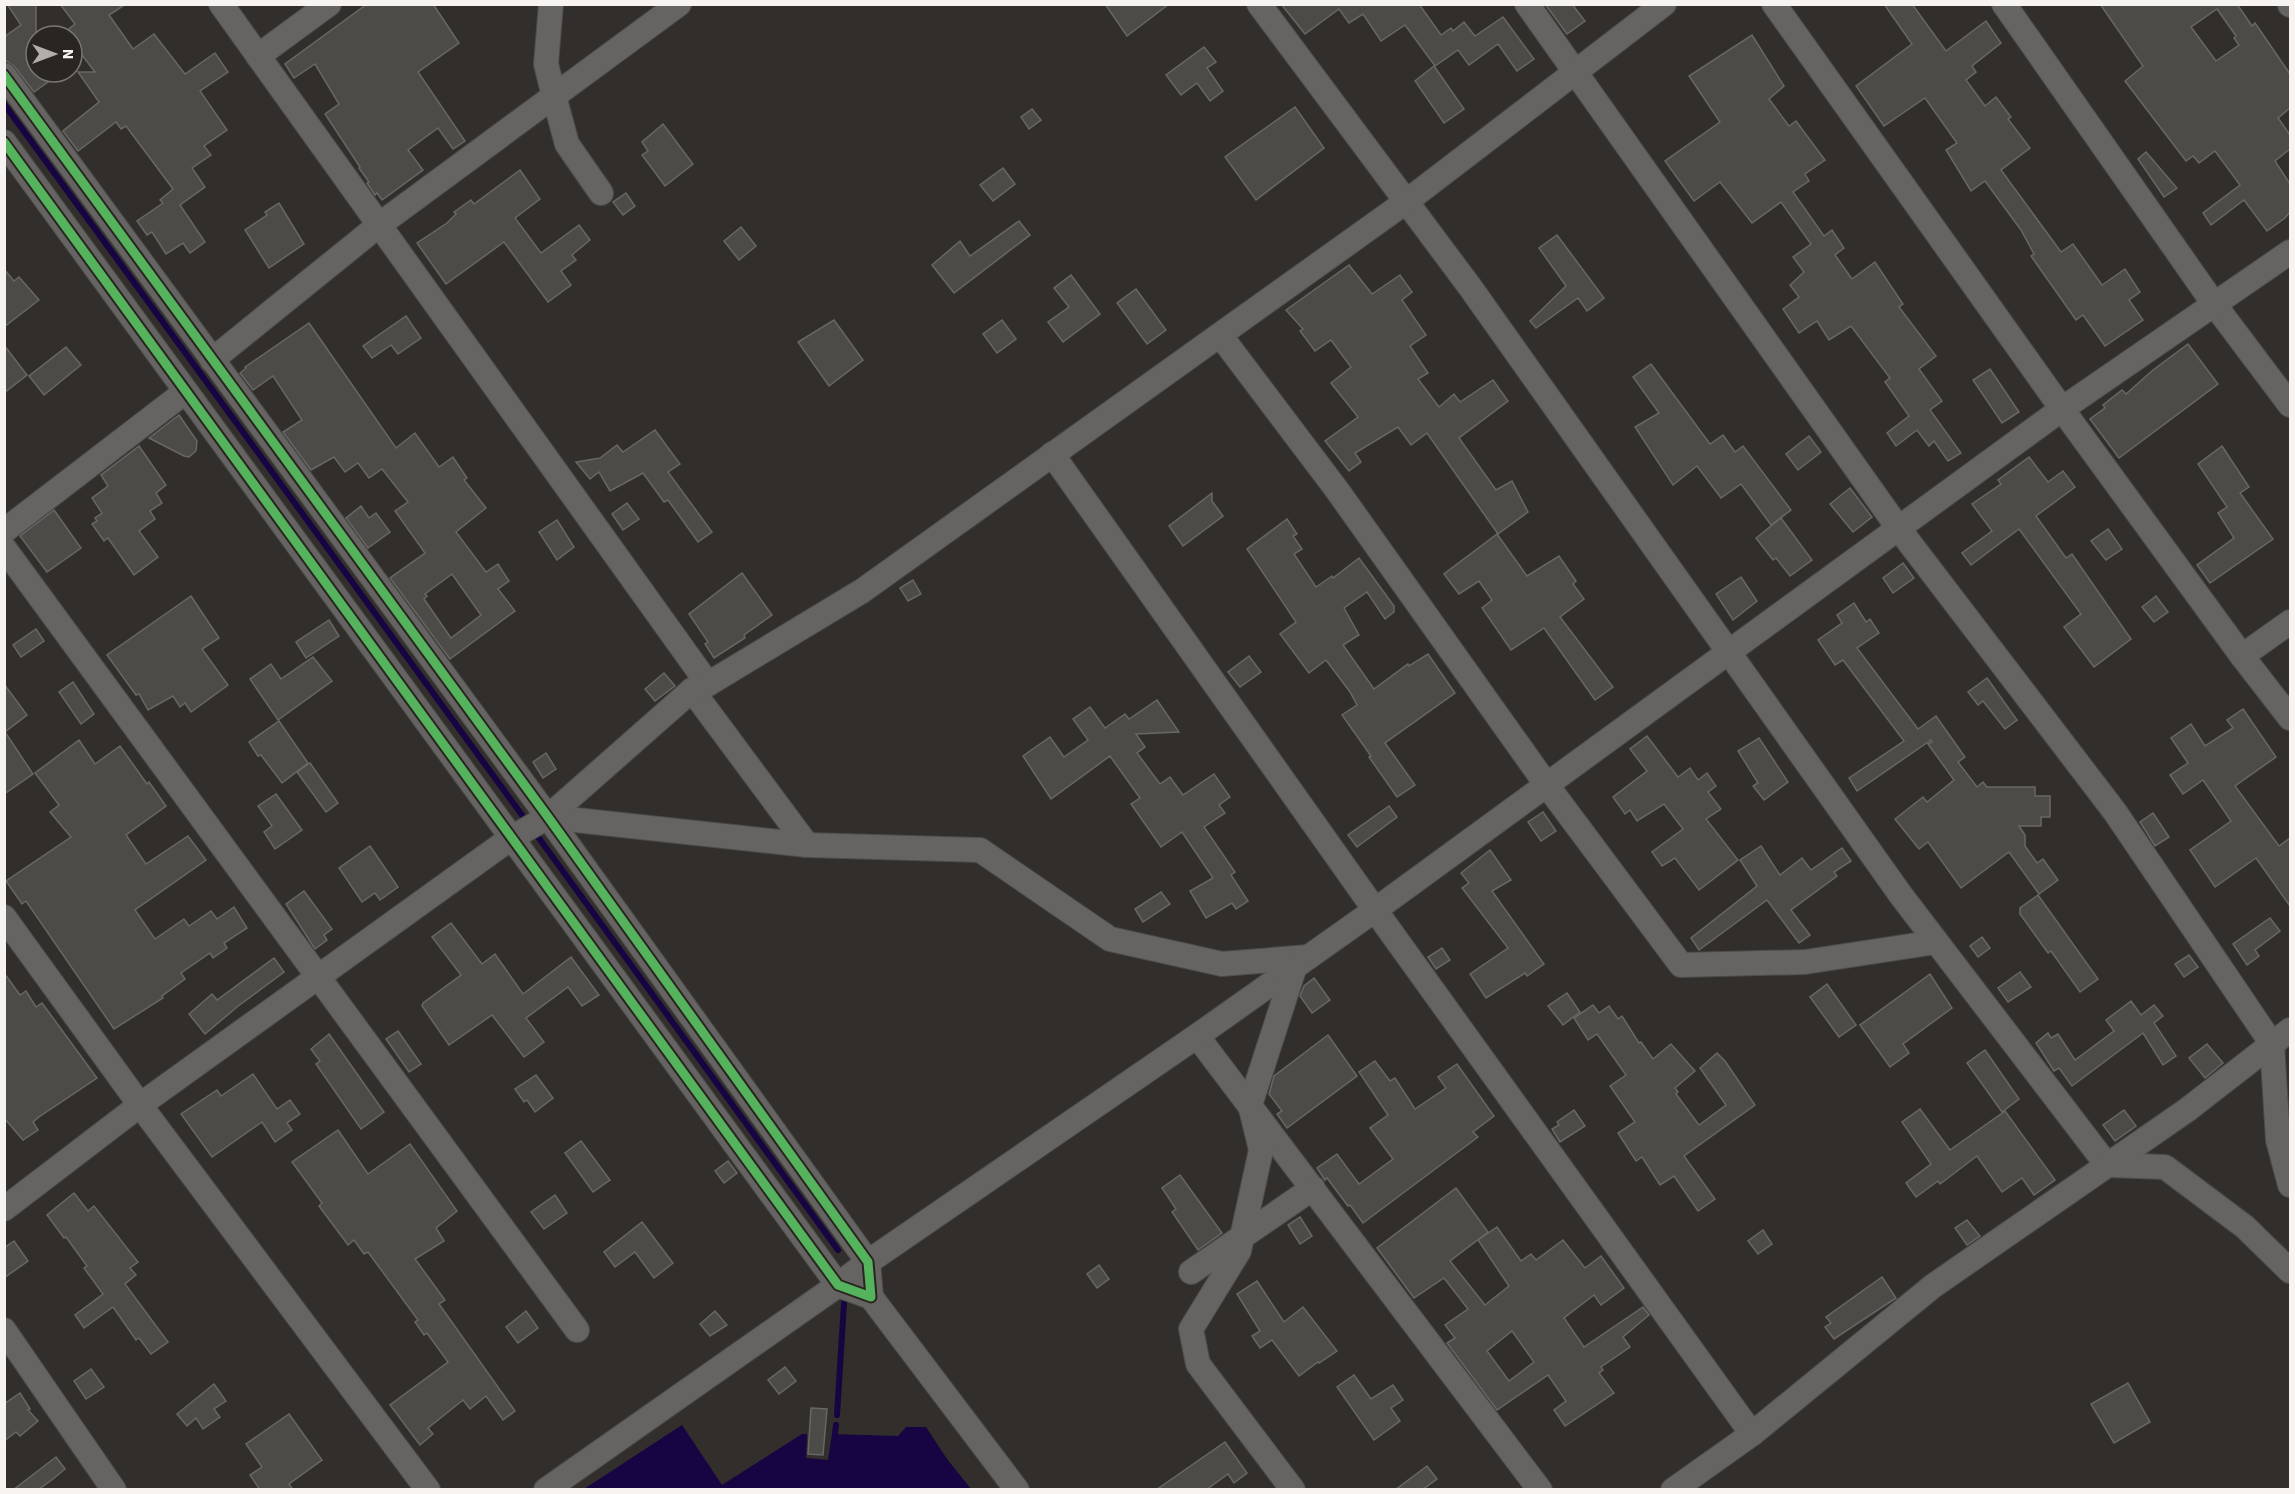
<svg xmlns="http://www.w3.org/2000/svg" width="2295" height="1494" font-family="'Source Sans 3',sans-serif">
  <rect width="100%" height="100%" fill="#312e2b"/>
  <path fill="#170442" d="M682 1425 722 1485 802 1434H807L806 1458 828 1460 832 1434 898 1436 906 1427H926L947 1459 971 1489H584Z"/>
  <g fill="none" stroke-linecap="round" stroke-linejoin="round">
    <g stroke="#170442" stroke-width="6">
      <path d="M4 104 527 822"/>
      <path d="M533 830 838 1250"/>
      <path d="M837 1415 844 1303"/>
      <path d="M835 1434 836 1425"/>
    </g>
  </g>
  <g fill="#4d4b48" stroke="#696764" stroke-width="1.5" fill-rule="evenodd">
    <path d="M7 4H36V72H47L52 79 34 92 15 67 4 59V37L21 25Z"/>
    <path d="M60 4H126L109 15 133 49 154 34 185 74 215 53 228 72 200 91 227 130 204 146 211 155 192 168 205 187 180 205 205 242 190 253 183 243 166 254 152 232 147 235 137 221 163 203 160 200 173 189 126 126 121 129 116 122 78 151 63 131 99 102 78 72H95L72 42V36H67L65 32 75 24Z"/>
    <path d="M367 4H433L459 43 418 72 465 141 453 149 438 128 408 150 423 170 382 200 377 193 375 195 367 183 369 182 359 168 360 167 325 114 339 104 315 64 294 78 285 64Z"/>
    <path d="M1105 4H1169L1127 36Z"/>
    <path d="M1281 4H1419L1441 35 1451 28 1453 31 1464 22 1475 36 1503 17 1534 59 1517 71 1498 44 1469 65 1458 50 1435 66 1405 25 1381 41 1363 14 1349 23 1339 9 1305 34Z"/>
    <path d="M1545 4H1572L1585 21 1567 34Z"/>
    <path d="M1884 4H1912L1946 51 1986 21 2001 43 1972 66 1976 72 1966 80 1985 106 1996 97 2011 117 2008 119 2030 148 2001 170 2061 252 2073 244 2102 285 2125 269 2140 292 2129 300 2143 320 2105 346 2083 315 2076 320 2031 256 2034 254 2021 230 1985 181 1971 191 1946 150 1957 143 1925 98 1884 126 1856 86 1912 44Z"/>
    <path d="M2100 4H2237L2252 26 2255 23 2290 74V108L2278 118 2290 135V149L2275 161 2290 184V212L2285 218 2267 231 2244 200 2211 225 2203 213 2240 185 2215 151 2199 163 2193 156 2186 161 2125 81 2143 66ZM2217 9 2236 36 2234 38 2239 45 2216 61 2191 27Z"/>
    <path d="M1752 35 1784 86 1769 99 1789 126 1796 121 1825 160 1805 174 1809 181 1793 192 1824 236 1832 230 1844 248 1835 255 1852 279 1875 262 1903 304 1899 307 1936 356 1919 369 1942 401 1930 410 1961 453 1948 461 1934 441 1929 446 1917 430 1896 446 1887 433 1909 416 1885 382 1890 378 1851 326 1829 340 1817 321 1799 333 1783 309 1799 297 1790 285 1804 272 1793 257 1811 244 1781 202 1752 223 1720 182 1694 201 1665 161 1720 122 1689 76Z"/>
    <path d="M1204 47 1216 62 1207 68 1223 91 1210 101 1197 83 1181 95 1166 75Z"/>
    <path d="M1434 66 1464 109 1444 123 1415 81Z"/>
    <path d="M1295 107 1324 148 1256 200 1225 157Z"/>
    <path d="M1032 109 1041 120 1029 129 1021 117Z"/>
    <path d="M663 124 693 164 665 186 642 155 648 151 642 142Z"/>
    <path d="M2146 152 2177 188 2164 197 2138 159Z"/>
    <path d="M1003 168 1015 184 993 201 980 185Z"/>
    <path d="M520 170 540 199 515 218 541 253 579 225 590 240 572 255 576 260 561 271 571 285 548 302 504 242 446 284 417 243 447 223 456 214 454 212 471 200 474 204Z"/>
    <path d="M626 193 635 206 623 215 613 202Z"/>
    <path d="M279 203 304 244 269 268 245 230 267 215 265 212Z"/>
    <path d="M1019 221 1030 235 954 293 932 265 960 241 970 256Z"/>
    <path d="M741 227 756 246 739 260 724 241Z"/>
    <path d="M1557 235 1604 298 1587 311 1578 298 1536 328 1530 321 1566 286 1539 248Z"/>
    <path d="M1349 265 1372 294 1400 275 1412 292 1402 300 1426 335 1410 346 1428 373 1418 379 1439 407 1454 394 1460 402 1493 380 1508 401 1459 438 1496 490 1512 481 1528 512 1498 534 1427 433 1411 445 1398 427 1355 453 1361 462 1349 471 1325 441 1358 417 1331 383 1351 367 1331 340 1315 351 1300 331 1303 329 1286 310Z"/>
    <path d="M4 269 14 281 19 277 39 300 4 327Z"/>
    <path d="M1071 275 1100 314 1063 342 1048 322 1069 307 1054 288Z"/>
    <path d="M1136 289 1166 330 1147 344 1117 303Z"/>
    <path d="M406 316 421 338 398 354 391 345 372 358 363 346Z"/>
    <path d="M834 320 863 360 829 386 798 342Z"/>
    <path d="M1002 320 1016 339 997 353 983 334Z"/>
    <path d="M309 323 396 448 415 433 439 467 453 457 467 478 464 480 486 508 456 532 486 572 498 564 509 581 498 589 515 611 450 659 390 578 425 553 395 511 408 502 382 469 369 478 358 463 345 472 334 457 311 470 283 432 302 420 273 376 253 390 240 373 246 368 245 367ZM452 574 481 615 451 638 424 599 427 596 425 594Z"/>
    <path d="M2188 344 2218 384 2119 458 2090 419 2105 408 2103 405 2122 390 2126 394 2153 370Z"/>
    <path d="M4 345 27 375 4 393Z"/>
    <path d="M66 347 81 365 44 395 29 376Z"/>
    <path d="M1651 364 1710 444 1723 435 1735 452 1743 446 1791 510 1771 525 1741 484 1721 498 1697 466 1673 485 1635 427 1659 413 1633 377Z"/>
    <path d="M1990 369 2019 412 2002 423 1973 380Z"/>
    <path d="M179 415 197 441 196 451 189 457 184 456 149 438Z"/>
    <path d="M655 430 680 464 668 472 712 532 698 542 668 500 664 502 643 473 610 491 599 472 590 479 576 462 600 458 617 445 623 452Z"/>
    <path d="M1809 436 1821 452 1798 470 1786 454Z"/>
    <path d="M139 446 166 485 156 493 162 503 150 511 155 519 139 531 158 557 134 575 108 538 104 541 92 524 97 521 95 518 102 513 92 498 108 486 101 475Z"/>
    <path d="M2222 446 2249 487 2240 493 2273 539 2210 583 2197 565 2234 538 2218 513 2227 507 2198 464Z"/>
    <path d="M2029 457 2048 482 2063 471 2075 487 2036 516 2066 558 2072 554 2131 639 2094 667 2064 627 2081 614 2019 529 1971 565 1962 553 1992 531 1972 504 2001 484 1998 480Z"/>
    <path d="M1850 488 1872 517 1853 532 1830 504Z"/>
    <path d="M1212 493V501L1223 516 1183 546 1169 526Z"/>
    <path d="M627 503 639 519 623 530 612 514Z"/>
    <path d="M361 506 369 518 376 513 390 532 368 548 346 518Z"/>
    <path d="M54 510 81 548 47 572 20 536Z"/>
    <path d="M1781 518 1812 560 1790 576 1776 558 1773 560 1756 538Z"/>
    <path d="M1287 519 1297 534 1293 536 1302 549 1294 554 1316 587 1332 576 1333 578 1359 558 1394 606V612L1385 619 1367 592 1344 608 1359 635 1343 645 1374 689 1408 664 1409 666 1428 654 1455 693 1385 743 1415 785 1397 797 1369 757 1371 756 1342 715 1357 705 1350 692 1326 660 1309 673 1280 634 1296 622 1247 549Z"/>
    <path d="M557 520 574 547 557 560 539 532Z"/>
    <path d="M2108 529 2122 549 2106 560 2091 541Z"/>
    <path d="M1497 534 1527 576 1559 556 1576 581 1573 584 1584 599 1560 617 1613 687 1595 700 1544 628 1511 650 1482 608 1492 600 1479 581 1459 594 1444 574Z"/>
    <path d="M1903 563 1914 578 1893 593 1883 578Z"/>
    <path d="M742 573 772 615 744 635 745 638 714 658 705 644 708 642 689 614Z"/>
    <path d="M1741 577 1757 601 1733 620 1716 594Z"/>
    <path d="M913 580 921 594 908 601 900 588Z"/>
    <path d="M191 596 219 638 202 649 228 685 191 712 185 703 180 707 173 696 148 710 139 694 136 695 107 655Z"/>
    <path d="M2156 596 2168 612 2154 622 2142 607Z"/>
    <path d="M1854 603 1866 622 1870 619 1879 633 1857 648 1918 729 1936 716 1965 757 1958 762 1977 787 1983 782 1987 787H2035V796H2050V817H2041V826H2019L2025 835V846L2037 863 2043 859 2058 880 2039 894 2009 852 1961 888 1928 842 1919 849 1895 819 1923 797 1927 802 1954 780 1928 744 1932 742 1931 740 1857 791 1849 778 1904 741 1843 660 1835 665 1818 640 1842 623 1837 615Z"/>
    <path d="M329 620 339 636 306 658 296 642Z"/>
    <path d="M36 629 44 641 21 657 13 645Z"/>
    <path d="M1249 656 1261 672 1240 687 1228 672Z"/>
    <path d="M313 657 332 681 278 720 250 679 271 664 281 679Z"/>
    <path d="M664 673 675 686 655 701 645 689Z"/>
    <path d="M1987 678 2017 720 2005 729 1983 701 1978 705 1968 692Z"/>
    <path d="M73 682 94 714 81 724 59 692Z"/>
    <path d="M4 684 27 715 5 732 33 774 4 794Z"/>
    <path d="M1157 700 1179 732 1136 734 1145 747 1137 753 1160 784 1170 777 1183 795 1214 774 1230 797 1219 805 1225 813 1204 827 1235 872 1231 875 1248 901 1236 909 1232 903 1206 918 1190 891 1213 878 1182 832 1161 847 1131 804 1140 798 1110 756 1051 799 1023 756 1050 737 1064 757 1088 740 1073 719 1090 707 1105 728 1125 714 1129 719Z"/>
    <path d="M2243 709 2276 757 2235 786 2279 846 2290 838V906L2256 858 2215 887 2190 850 2231 821 2203 780 2183 794 2170 775 2188 763 2171 738 2191 724 2205 746 2233 728 2227 720Z"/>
    <path d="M279 721 308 763 282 783 261 755 258 756 249 742Z"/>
    <path d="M1647 736 1678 777 1690 768 1698 780 1707 773 1716 786 1708 792 1721 809 1706 819 1738 860 1699 890 1675 858 1662 866 1652 852 1683 829 1664 804 1637 821 1630 810 1625 814 1613 797 1647 771 1630 749Z"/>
    <path d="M1759 738 1788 782 1764 800 1753 786 1758 783 1738 751Z"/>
    <path d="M79 740 95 764 120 746 147 784 149 782 166 806 126 835 146 864 188 836 206 860 135 910 155 939 184 919 189 926 211 911 217 919 234 907 247 928 224 943 227 948 213 958 210 953 181 973 185 979 162 996 163 998 114 1029 26 901 22 904 6 881 71 837 50 812 59 805 35 773Z"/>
    <path d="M546 753 556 769 543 778 533 762Z"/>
    <path d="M310 763 338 803 326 812 297 772Z"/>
    <path d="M276 794 302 830 275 849 264 832 272 826 258 806Z"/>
    <path d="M1389 806 1397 817 1357 847 1348 835Z"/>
    <path d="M1543 812 1556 831 1541 841 1528 822Z"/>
    <path d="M2153 813 2169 837 2155 846 2140 822Z"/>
    <path d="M370 846 398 887 380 900 375 893 362 902 339 868Z"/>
    <path d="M1761 846 1780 875 1802 858 1811 870 1842 848 1851 861 1834 872 1837 876 1791 910 1810 935 1799 943 1767 900 1699 950 1691 938 1757 886 1740 860Z"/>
    <path d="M1490 850 1511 880 1492 891 1544 964 1527 976 1525 973 1486 998 1470 974 1508 948 1462 888 1469 883 1461 873Z"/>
    <path d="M304 891 332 929 324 935 327 940 315 949 286 904Z"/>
    <path d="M1161 892 1170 904 1143 922 1135 909Z"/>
    <path d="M2038 895 2098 979 2080 992 2051 951 2048 953 2020 914V908Z"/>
    <path d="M2270 918 2280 931 2255 950 2259 956 2247 965 2233 944Z"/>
    <path d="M451 923 482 964 495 954 523 994 571 957 599 995 582 1006 568 987 526 1018 544 1042 524 1057 492 1015 449 1045 422 1006 423 1003 461 975 432 937Z"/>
    <path d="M1982 937 1990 948 1978 957 1970 946Z"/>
    <path d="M1442 948 1450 960 1436 969 1428 957Z"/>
    <path d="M2189 955 2198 967 2184 977 2175 964Z"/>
    <path d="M274 958 284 972 237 1007 205 1034 189 1014 212 994 217 1000Z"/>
    <path d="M2020 972 2031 987 2008 1002 1998 988Z"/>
    <path d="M4 973 20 995 26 991 36 1007 42 1003 97 1078 39 1117 33 1122 38 1130 23 1140 4 1118Z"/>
    <path d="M1930 974 1952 1008 1903 1044 1909 1053 1890 1067 1860 1025Z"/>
    <path d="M1314 978 1330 1000 1312 1013 1300 996 1304 986Z"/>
    <path d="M1827 984 1856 1025 1839 1037 1810 997Z"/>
    <path d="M1567 993 1580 1012 1563 1025 1548 1006Z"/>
    <path d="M2131 1001 2141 1015 2154 1005 2163 1016 2154 1023 2176 1056 2163 1065 2143 1033 2072 1086 2059 1068 2054 1071 2036 1043 2048 1033 2051 1038 2058 1034 2075 1060 2114 1031 2106 1020Z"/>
    <path d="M1593 1005 1599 1013 1609 1006 1618 1019 1622 1016 1639 1043 1641 1042 1653 1059 1671 1044 1695 1071 1675 1088 1678 1092 1676 1094 1699 1125 1726 1105 1700 1068 1717 1053 1725 1061 1755 1105 1684 1156 1715 1199 1698 1211 1674 1176 1660 1185 1642 1157 1636 1161 1618 1133 1635 1122 1610 1086 1626 1075 1597 1034 1588 1040 1574 1018Z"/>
    <path d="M398 1031 421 1064 409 1072 386 1039Z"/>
    <path d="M329 1034 384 1112 361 1129 316 1064 320 1061 311 1049Z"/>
    <path d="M1328 1035 1357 1076 1287 1128 1277 1114 1282 1111 1269 1094 1274 1076Z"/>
    <path d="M2207 1044 2223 1063 2205 1078 2189 1058Z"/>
    <path d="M1985 1050 2019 1099 2002 1112 1967 1063Z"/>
    <path d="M1375 1061 1390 1081 1395 1078 1415 1109 1446 1088 1438 1077 1457 1064 1494 1116 1473 1132 1478 1137 1363 1223 1350 1205 1348 1206 1327 1178 1325 1180 1317 1168 1337 1154 1359 1184 1393 1159 1370 1128 1388 1115 1359 1072Z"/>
    <path d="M253 1074 277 1109 290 1100 300 1114 287 1123 292 1130 275 1142 262 1122 212 1157 181 1114 217 1090 221 1096Z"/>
    <path d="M536 1075 553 1098 535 1112 527 1100 524 1102 515 1089Z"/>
    <path d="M1920 1109 1950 1150 2005 1111 2055 1180 2034 1195 2022 1178 2002 1192 1977 1156 1940 1184 1938 1181 1916 1197 1906 1183 1931 1164 1902 1122Z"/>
    <path d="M1574 1110 1585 1126 1560 1142 1552 1129 1559 1125 1557 1122Z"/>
    <path d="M2124 1110 2136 1126 2115 1141 2103 1125Z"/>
    <path d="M338 1130 368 1174 410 1144 457 1211 436 1228 444 1241 415 1259 445 1300 439 1304 515 1411 503 1420 486 1396 470 1409 463 1400 428 1428 433 1434 420 1445 390 1405 448 1362 427 1333 424 1335 415 1322 418 1320 368 1252 364 1254 354 1240 348 1245 319 1206 322 1203 292 1162Z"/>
    <path d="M581 1141 610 1180 593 1192 565 1153Z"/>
    <path d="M728 1161 737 1173 724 1183 715 1171Z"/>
    <path d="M1180 1175 1222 1233 1198 1250 1172 1212 1176 1209 1162 1188Z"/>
    <path d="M1456 1188 1488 1232 1450 1261 1485 1305 1509 1286 1478 1240 1497 1227 1521 1261 1531 1254 1536 1260 1563 1240 1585 1268 1601 1256 1624 1288 1601 1305 1594 1295 1564 1318 1584 1347 1643 1307 1649 1315 1623 1337 1630 1347 1601 1367 1603 1370 1599 1373 1614 1393 1565 1426 1554 1410 1566 1401 1548 1375 1497 1410 1447 1343 1455 1338 1445 1325 1468 1309 1444 1278 1414 1298 1377 1248ZM1512 1331 1534 1362 1509 1381 1487 1351Z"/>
    <path d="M74 1193 88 1211 94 1206 138 1262 130 1268 136 1275 125 1284 168 1342 151 1354 139 1338 136 1340 113 1307 84 1328 75 1315 103 1294 84 1268 87 1266 66 1237 64 1238 47 1215Z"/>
    <path d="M555 1195 567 1213 544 1229 531 1212Z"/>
    <path d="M1300 1217 1312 1236 1300 1244 1288 1225Z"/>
    <path d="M1967 1220 1980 1236 1967 1245 1955 1228Z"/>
    <path d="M642 1222 673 1263 654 1278 635 1252 615 1267 604 1252Z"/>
    <path d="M1763 1230 1772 1244 1758 1254 1748 1241Z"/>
    <path d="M14 1241 28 1261 4 1278V1248Z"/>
    <path d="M1099 1265 1109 1279 1097 1288 1087 1274Z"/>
    <path d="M1882 1277 1896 1298 1834 1339 1825 1327 1831 1323 1826 1317Z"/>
    <path d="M1257 1281 1284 1322 1303 1307 1337 1351 1319 1363 1318 1362 1299 1376 1272 1340 1260 1348 1252 1336 1260 1331 1237 1294Z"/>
    <path d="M526 1311 538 1328 518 1343 506 1327Z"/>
    <path d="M715 1311 727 1325 710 1336 700 1324Z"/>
    <path d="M785 1367 796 1381 779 1394 768 1380Z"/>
    <path d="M91 1369 104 1387 86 1399 74 1381Z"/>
    <path d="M1354 1375 1371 1399 1393 1385 1403 1400 1391 1408 1400 1421 1374 1440 1337 1387Z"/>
    <path d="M2128 1383 2150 1422 2114 1443 2091 1404Z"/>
    <path d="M214 1384 226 1401 214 1409 220 1417 203 1429 196 1418 187 1426 177 1414Z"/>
    <path d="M20 1393 30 1409 28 1410 38 1421 20 1436 16 1432 4 1441V1404Z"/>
    <path d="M811 1408 827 1409 823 1455 808 1454Z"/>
    <path d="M289 1414 322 1460 289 1484 293 1490H260L250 1475 262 1467 246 1444Z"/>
    <path d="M1225 1442 1247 1473 1234 1483 1228 1474 1206 1490H1156Z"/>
    <path d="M56 1457 65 1469 53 1479 38 1490H13Z"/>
    <path d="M1427 1466 1437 1479 1422 1490H1395Z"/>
  </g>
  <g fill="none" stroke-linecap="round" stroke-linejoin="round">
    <defs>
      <g id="minor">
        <path d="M221 4 708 684"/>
        <path d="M551 4 546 64 554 96 567 144 601 193"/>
        <path d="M1259 4 1470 287 1900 894 2107 1165 2165 1167 2245 1227 2290 1271"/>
        <path d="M1527 4 1899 529 2115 812 2272 1044 2278 1140 2290 1185"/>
        <path d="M1774 4 2062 409 2242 656 2290 718"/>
        <path d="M2004 4 2214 304 2290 405"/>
        <path d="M2290 4V5"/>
        <path d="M258 56 329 4"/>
        <path d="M4 75 548 817 868 1262 871 1297 838 1285 4 142"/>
        <path d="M1220 335 1337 490 1546 784 1681 965 1805 962 1936 942"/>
        <path d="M212 360 379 225 679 4"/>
        <path d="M1052 454 1375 910 1752 1434"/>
        <path d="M4 531 185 392"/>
        <path d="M4 548 577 1330"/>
        <path d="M2242 656 2290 622"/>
        <path d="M692 690 807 845"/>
        <path d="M548 817 807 845 980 850 1110 939 1222 964 1308 957"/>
        <path d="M4 917 140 1105 428 1490"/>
        <path d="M1197 1036 1540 1490"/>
        <path d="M4 1209 140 1105 511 838 548 817 692 690 708 684 862 591 1407 201 1664 4"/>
        <path d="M1191 1272 1313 1188"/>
        <path d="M871 1297 1017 1490"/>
        <path d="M4 1330 114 1490"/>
        <path d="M546 1490 838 1285 868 1262 1197 1036 1375 910 2062 409 2290 252"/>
        <path d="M1293 1490 1198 1364 1191 1329 1239 1251 1261 1150 1250 1105 1295 966"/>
        <path d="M1673 1490 1752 1434 1933 1286 2187 1110 2290 1030"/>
      </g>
    </defs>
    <use href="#minor" stroke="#4d4b49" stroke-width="26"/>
    <use href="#minor" stroke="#666462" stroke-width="24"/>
    <defs>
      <path id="cycleway" d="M4 75 548 817 868 1262 871 1297 838 1285 4 142"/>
    </defs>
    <use href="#cycleway" stroke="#292520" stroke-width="13"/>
    <use href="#cycleway" stroke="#56b35d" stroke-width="9"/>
  </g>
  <rect width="2295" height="1494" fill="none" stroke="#f6f3f0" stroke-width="12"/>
  <g transform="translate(54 54) rotate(90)"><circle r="28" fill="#292520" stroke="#7b7773" stroke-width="1.5"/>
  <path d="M0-4.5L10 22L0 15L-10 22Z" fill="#b1aeab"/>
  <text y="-9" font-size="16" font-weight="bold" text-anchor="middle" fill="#f6f3f0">N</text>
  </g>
</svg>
